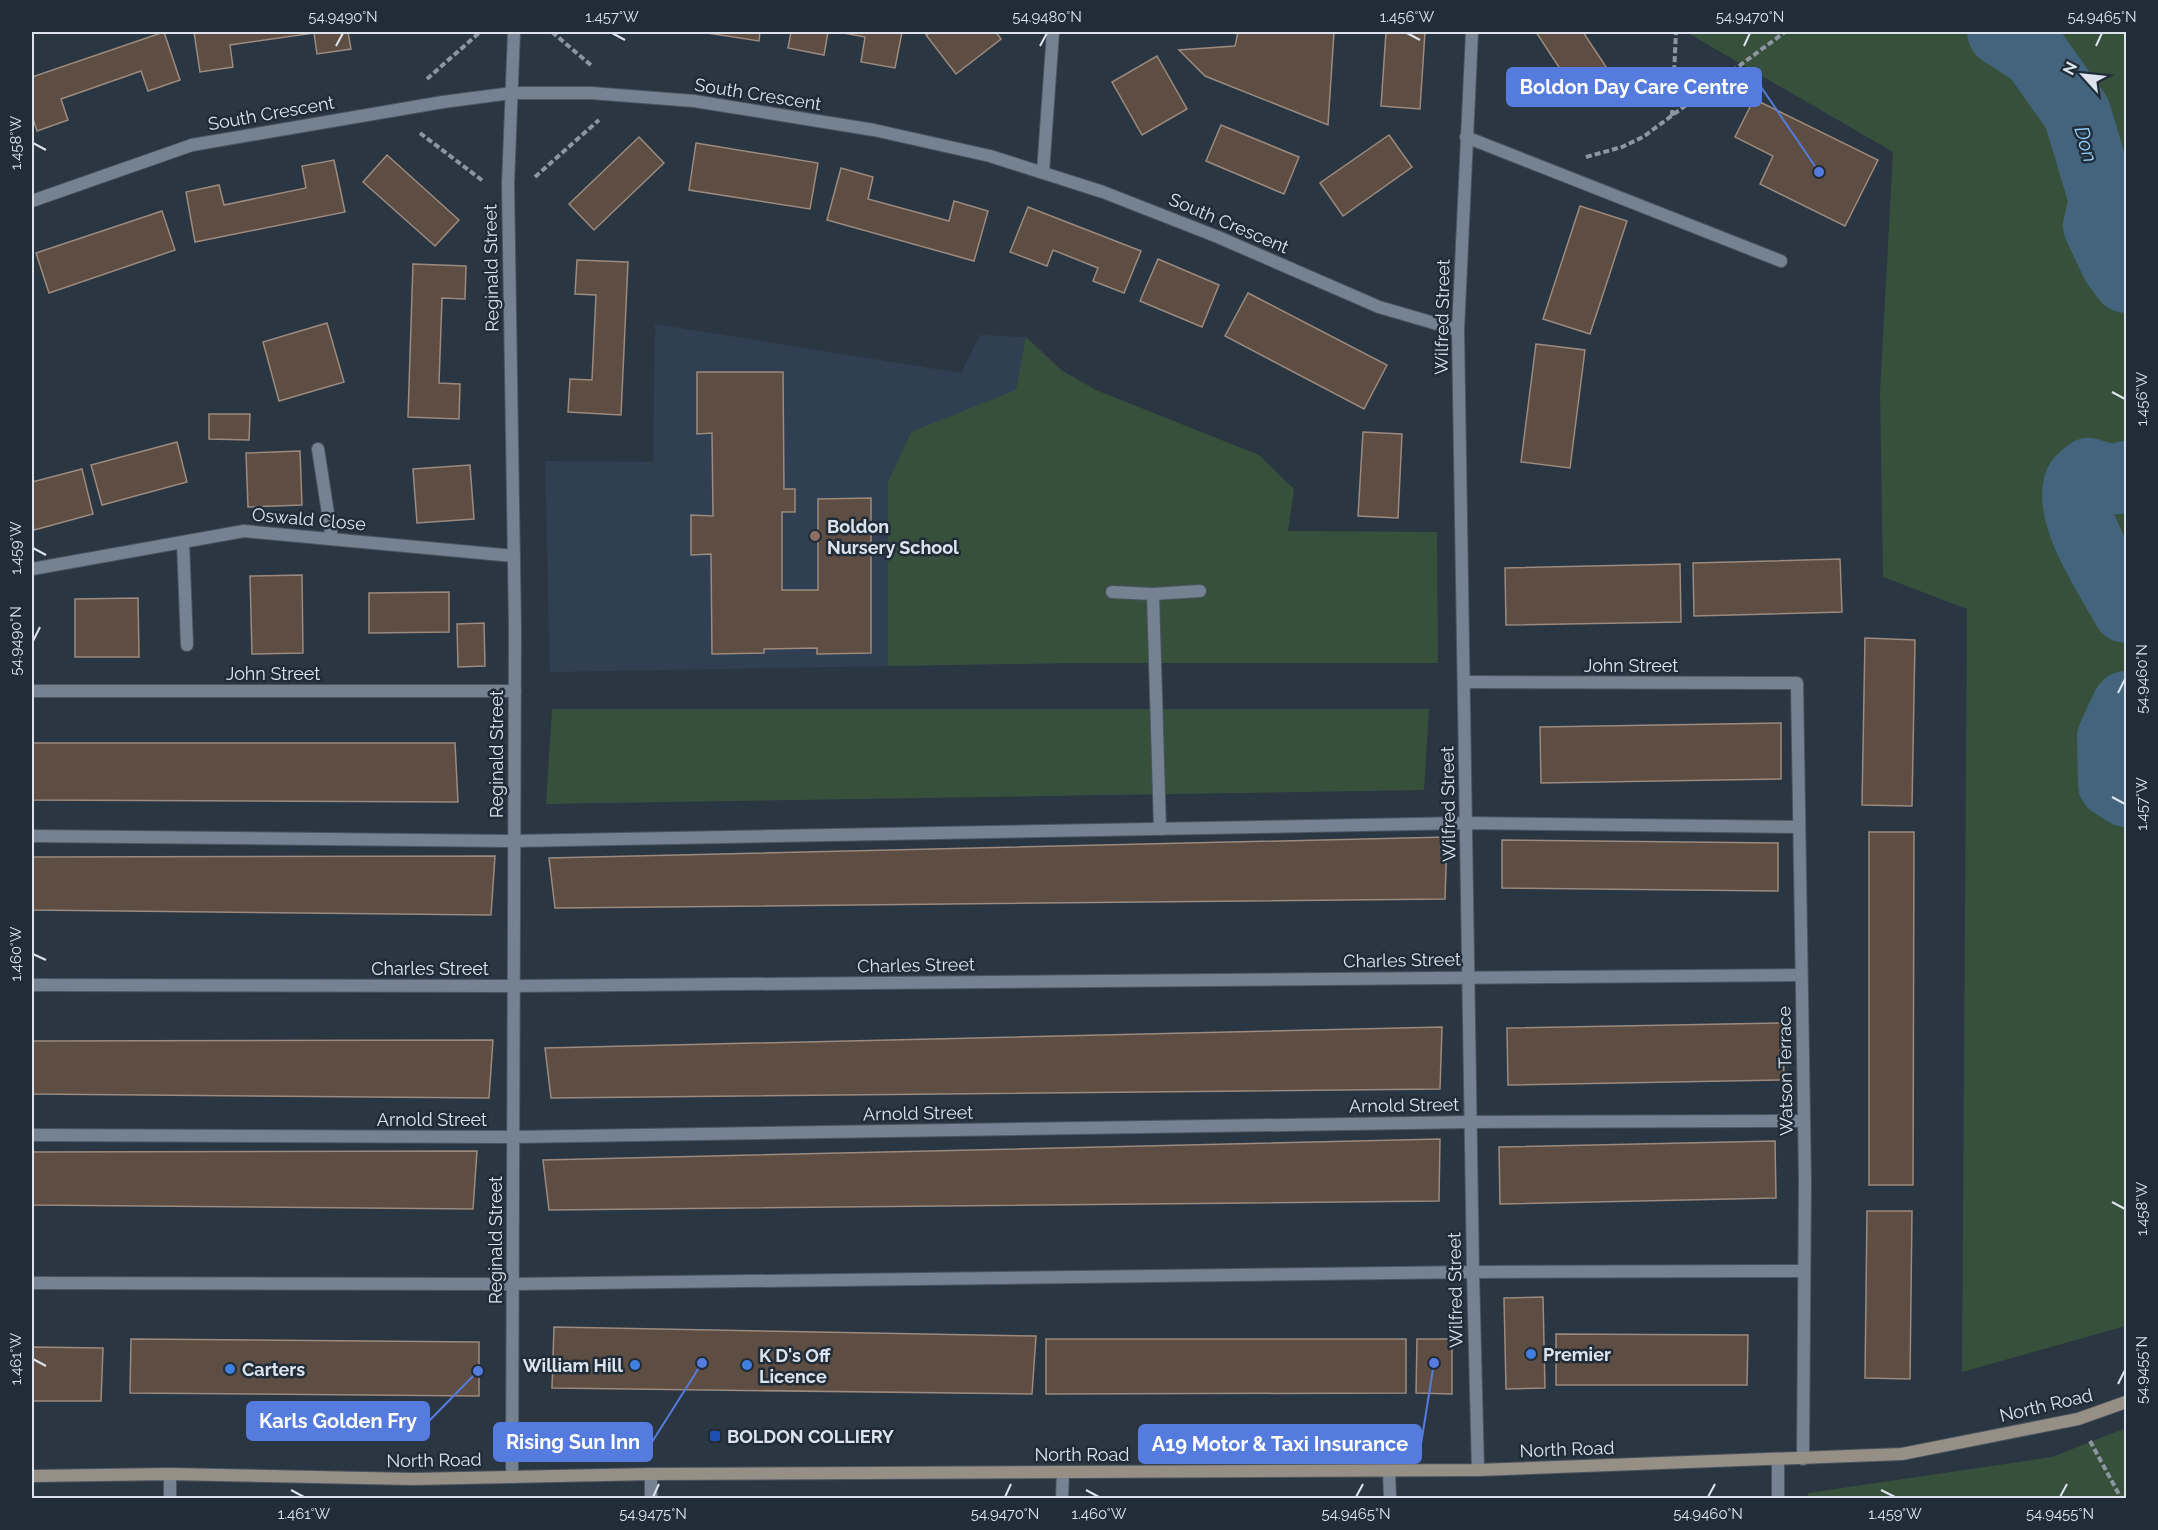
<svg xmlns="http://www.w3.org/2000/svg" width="2158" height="1530" font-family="Raleway,sans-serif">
  <rect width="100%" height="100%" fill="#2b3643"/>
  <path fill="#303f52" d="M655 324 961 373 980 335 1026 337 1061 370 1096 390 1070 663 550 672 545 461 653 462Z"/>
  <g fill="#36503c">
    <path d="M1686 32H2126V1326L1962 1372 1967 609 1883 577 1880 392 1893 152Z"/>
    <path d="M1026 337 1061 370 1096 390 1259 455 1294 489 1288 531 1437 532 1438 663H1070L888 666V482L911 432 1016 390Z"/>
    <path d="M552 709H1429L1424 790 546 804Z"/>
    <path d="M2126 1428V1498H1808V1493L2052 1457Z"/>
  </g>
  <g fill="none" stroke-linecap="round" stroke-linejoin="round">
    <g stroke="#43647c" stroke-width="68">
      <path d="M2001 32 2035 54 2077 113 2103 200 2097 226 2115 264 2126 279"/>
      <path d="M2126 475 2116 480 2089 472C2084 476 2078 480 2077 486 2069 520 2110 579 2126 609"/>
      <path d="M2126 705 2111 737 2112 784 2126 793"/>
    </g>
  </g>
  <g fill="#5d4d42" stroke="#9c8a7e" stroke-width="1.5">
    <path d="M164 32 180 80 148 91 141 71 61 99 68 120 37 131 32 116V77Z"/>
    <path d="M194 32H348L351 49 317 54 314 33 230 45 233 67 200 72Z"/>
    <path d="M701 32H760L759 41Z"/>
    <path d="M791 32H828L824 55 788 48Z"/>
    <path d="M839 32H902L895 68 861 62 865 37Z"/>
    <path d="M931 32H996L1001 39 956 74 926 35Z"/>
    <path d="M1238 32H1334L1328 125 1205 76 1179 50 1235 46Z"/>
    <path d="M1386 32H1425L1420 109 1381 106Z"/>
    <path d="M1536 32H1583L1614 79 1581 101Z"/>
    <path d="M1157 56 1187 109 1142 135 1112 82Z"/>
    <path d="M1754 99 1878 160 1845 226 1760 184 1773 156 1735 137Z"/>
    <path d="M1221 125 1299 157 1284 194 1206 161Z"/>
    <path d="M1389 135 1412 167 1343 216 1320 183Z"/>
    <path d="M639 137 664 163 594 230 569 204Z"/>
    <path d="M696 143 818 163 810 209 689 190Z"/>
    <path d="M387 155 459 220 435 246 363 182Z"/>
    <path d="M334 160 345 212 195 242 186 192 219 185 224 205 306 188 302 166Z"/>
    <path d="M841 168 873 177 868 199 949 221 954 201 988 211 974 261 827 220Z"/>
    <path d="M1580 206 1627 221 1590 334 1543 319Z"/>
    <path d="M1028 207 1141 251 1124 293 1093 281 1098 268 1053 250 1047 266 1010 252Z"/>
    <path d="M162 211 175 250 49 293 36 253Z"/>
    <path d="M1158 259 1219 285 1202 327 1140 301Z"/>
    <path d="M577 260 628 262 621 415 568 412 570 379 592 380 596 295 575 294Z"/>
    <path d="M413 264 466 266 465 299 442 298 439 383 460 384 459 419 408 417Z"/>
    <path d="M1248 293 1387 365 1364 409 1225 336Z"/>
    <path d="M327 323 344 382 279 401 263 342Z"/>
    <path d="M1536 344 1585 350 1570 468 1521 462Z"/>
    <path d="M697 372H783L784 489H795V512H782V590H818V499L871 498V653L817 654V648L764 649V653L712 654 711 554 691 555V515L713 516 712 433 697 434Z"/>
    <path d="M209 414H250L249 440 209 439Z"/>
    <path d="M1363 432 1402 434 1398 518 1358 516Z"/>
    <path d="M177 442 187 482 102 505 91 465Z"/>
    <path d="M300 451 302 505 248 507 246 453Z"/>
    <path d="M470 465 474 519 417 523 413 469Z"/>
    <path d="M82 469 93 514 34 530 32 521V482Z"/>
    <path d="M1840 559 1842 612 1694 616 1693 563Z"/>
    <path d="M1680 564 1681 622 1506 625 1505 568Z"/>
    <path d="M302 575 303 653 252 654 250 576Z"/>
    <path d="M449 592V632L369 633V593Z"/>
    <path d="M138 598 139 657H75V599Z"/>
    <path d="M484 623 485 666 458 667 457 624Z"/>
    <path d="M1865 638 1915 640 1912 806 1862 805Z"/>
    <path d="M1781 723V779L1541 783 1540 727Z"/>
    <path d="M32 743H455L458 802 32 800Z"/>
    <path d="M1869 832H1914L1913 1185H1869Z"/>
    <path d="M1447 837 1445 899 555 908 549 858Z"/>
    <path d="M1502 840 1778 843V891L1502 888Z"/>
    <path d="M495 856 491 915 32 910V857Z"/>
    <path d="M1783 1023 1784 1080 1508 1085 1507 1028Z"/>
    <path d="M1442 1027 1440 1089 551 1098 545 1048Z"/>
    <path d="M493 1040 489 1098 32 1094V1041Z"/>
    <path d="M1440 1139 1439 1201 549 1210 543 1160Z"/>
    <path d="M1775 1141 1776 1198 1500 1204 1499 1147Z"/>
    <path d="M477 1151 473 1209 32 1205V1152Z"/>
    <path d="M1867 1211H1912L1910 1379 1865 1378Z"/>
    <path d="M1543 1297 1545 1388 1506 1389 1504 1298Z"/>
    <path d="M554 1327 1036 1336 1032 1394 552 1388Z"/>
    <path d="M1556 1334 1748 1335 1747 1385H1556Z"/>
    <path d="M131 1339 479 1342V1396L130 1393Z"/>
    <path d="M1046 1339H1406V1393L1046 1394Z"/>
    <path d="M1417 1339H1452V1394L1416 1393Z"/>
    <path d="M32 1347 103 1348 101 1401H32Z"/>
  </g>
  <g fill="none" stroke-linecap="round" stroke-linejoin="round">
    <defs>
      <g id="lane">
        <path d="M318 449 332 539"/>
        <path d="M183 542 187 645"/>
        <path d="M32 985 514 986 1801 975"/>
        <path d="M32 1283 513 1284 1473 1272 1804 1271"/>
        <path d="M170 1498V1474"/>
        <path d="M651 1498V1474"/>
        <path d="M1062 1498 1063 1472"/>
      </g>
      <g id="street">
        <path d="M1472 32 1458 330 1473 1272 1478 1470"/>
        <path d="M1466 137 1781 261"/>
        <path d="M1043 172 1053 32"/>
        <path d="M32 201 192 145 443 102 512 93H591L694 101 874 130 990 156 1103 192 1218 237 1379 307 1458 330"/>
        <path d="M32 569 244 531 514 556"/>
        <path d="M1112 592 1153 594"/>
        <path d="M1464 682 1797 683 1805 1180 1803 1459"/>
        <path d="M32 691H515"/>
        <path d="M1160 829 1153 594 1200 591"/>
        <path d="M32 836 514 841 1466 823 1799 827"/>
        <path d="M32 1135 513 1137 1470 1122 1804 1121"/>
        <path d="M1389 1471 1390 1498"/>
        <path d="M512 1477 515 627 508 184 514 32"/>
        <path d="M1778 1498V1460"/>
      </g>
      <path id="secondary" d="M32 1476 170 1474 413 1479 651 1474 1478 1470 1902 1454 2078 1419 2126 1402"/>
    </defs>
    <use href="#lane" stroke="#4b5460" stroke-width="14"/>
    <use href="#street" stroke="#4b5460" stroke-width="14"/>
    <use href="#secondary" stroke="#4b5460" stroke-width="14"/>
    <g stroke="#8c95a0" stroke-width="4" stroke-dasharray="6 3" stroke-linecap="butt">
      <path d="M552 32 592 66"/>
      <path d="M427 79 480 32"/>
      <path d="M1672 116 1676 32"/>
      <path d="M420 133 483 181"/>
      <path d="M1586 157 1622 147 1643 137 1785 32"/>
      <path d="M535 177 599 120"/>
      <path d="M2090 1441 2121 1498"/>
    </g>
    <use href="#lane" stroke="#758291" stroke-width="12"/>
    <use href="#street" stroke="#758291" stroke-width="12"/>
    <use href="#secondary" stroke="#968f85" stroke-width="12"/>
  </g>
  <path fill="none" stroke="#dce3ec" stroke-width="2" d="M612 33 625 40M1407 33 1420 40M336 46 343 33M1040 46 1047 33M1744 46 1750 33M2096 46 2102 33M33 143 46 150M2112 392 2125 399M33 548 46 555M33 641 40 627M2118 693 2125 679M2112 797 2125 804M33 954 46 960M2112 1202 2125 1209M33 1359 46 1366M2118 1384 2125 1370M291 1490 304 1497M1086 1490 1099 1497M1881 1490 1895 1497M653 1497 659 1484M1005 1497 1011 1484M1356 1497 1363 1484M1708 1497 1715 1484M2060 1497 2067 1484"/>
  <circle fill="#8d6e63" stroke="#212c39" stroke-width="2" cx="815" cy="536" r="6"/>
  <g fill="#3f7fe0" stroke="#212c39" stroke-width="2">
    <circle cx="1531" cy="1354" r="6"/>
    <circle cx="635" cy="1365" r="6"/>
    <circle cx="747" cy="1365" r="6"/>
    <circle cx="230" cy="1369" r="6"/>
  </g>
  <rect fill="#1a4fb4" stroke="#212c39" stroke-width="2" x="709" y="1430" width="12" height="12" rx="3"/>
  <g text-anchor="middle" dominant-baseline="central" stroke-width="5" stroke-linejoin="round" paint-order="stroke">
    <g font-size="18" fill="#dce3ec" stroke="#212c39">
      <text transform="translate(758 94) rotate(9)">South Crescent</text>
      <text transform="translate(271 113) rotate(-10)">South Crescent</text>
      <text transform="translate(1229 223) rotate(23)">South Crescent</text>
      <text transform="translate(491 268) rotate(-91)">Reginald Street</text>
      <text transform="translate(1442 317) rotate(-89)">Wilfred Street</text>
      <text transform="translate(309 519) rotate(5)">Oswald Close</text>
      <text x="1631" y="665">John Street</text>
      <text x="273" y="673">John Street</text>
      <text transform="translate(496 754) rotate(-90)">Reginald Street</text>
      <text transform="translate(1448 804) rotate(-91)">Wilfred Street</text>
      <text transform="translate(1402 960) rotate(-1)">Charles Street</text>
      <text transform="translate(916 965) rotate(-1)">Charles Street</text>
      <text x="430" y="968">Charles Street</text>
      <text transform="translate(1785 1071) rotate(-91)">Watson Terrace</text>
      <text transform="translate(1404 1105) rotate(-1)">Arnold Street</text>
      <text transform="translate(918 1113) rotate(-1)">Arnold Street</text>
      <text x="432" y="1119">Arnold Street</text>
      <text transform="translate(495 1240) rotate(-90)">Reginald Street</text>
      <text transform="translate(1455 1290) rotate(-91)">Wilfred Street</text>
      <text transform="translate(2046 1405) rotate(-13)">North Road</text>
      <text transform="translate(1567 1449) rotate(-2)">North Road</text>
      <text x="1082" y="1454">North Road</text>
      <text transform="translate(434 1460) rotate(-1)">North Road</text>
    </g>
    <g font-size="18" font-weight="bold" fill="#dce3ec" stroke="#212c39" text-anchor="start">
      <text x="827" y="526">Boldon<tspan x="827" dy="21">Nursery School</tspan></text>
      <text x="1543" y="1354">Premier</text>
      <text x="759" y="1355">K D's Off<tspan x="759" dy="21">Licence</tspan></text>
      <text x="623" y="1365" text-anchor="end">William Hill</text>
      <text x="242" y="1369">Carters</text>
      <text x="727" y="1436">BOLDON COLLIERY</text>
    </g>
    <g font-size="20" font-style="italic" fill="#94cef9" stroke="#212c39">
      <text transform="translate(2086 144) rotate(74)">Don</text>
    </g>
  </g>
  <path fill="none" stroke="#567bde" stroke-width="2" d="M1819 172L1761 87M478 1371L429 1421M702 1363L652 1442M1434 1363L1421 1444"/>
  <g fill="#567bde" stroke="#212c39" stroke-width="2">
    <circle cx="1819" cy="172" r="6"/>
    <circle cx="478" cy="1371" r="6"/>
    <circle cx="702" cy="1363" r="6"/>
    <circle cx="1434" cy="1363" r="6"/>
  </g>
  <g fill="#567bde" stroke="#567bde" stroke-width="2">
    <rect x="1507" y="68" width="254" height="38" rx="6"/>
    <rect x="247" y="1402" width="182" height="38" rx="6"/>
    <rect x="494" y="1423" width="158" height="38" rx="6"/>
    <rect x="1139" y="1425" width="282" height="38" rx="6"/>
  </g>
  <g font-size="20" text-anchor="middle" font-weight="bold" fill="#fff">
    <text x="1634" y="94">Boldon Day Care Centre</text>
    <text x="338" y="1428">Karls Golden Fry</text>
    <text x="573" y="1449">Rising Sun Inn</text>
    <text x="1280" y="1451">A19 Motor &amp; Taxi Insurance</text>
  </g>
  <rect width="2158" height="1530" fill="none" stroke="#212c39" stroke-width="66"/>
  <g transform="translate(2083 75) rotate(297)" stroke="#212c39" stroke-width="4.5" paint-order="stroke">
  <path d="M0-4.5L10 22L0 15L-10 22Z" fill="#dce3ec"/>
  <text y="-9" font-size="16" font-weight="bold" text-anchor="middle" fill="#dce3ec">N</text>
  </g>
  <rect x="33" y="33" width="2092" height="1464" fill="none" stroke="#dce3ec" stroke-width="2"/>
  <g font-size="15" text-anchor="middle" fill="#dce3ec">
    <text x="343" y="22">54.9490°N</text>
    <text x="612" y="22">1.457°W</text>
    <text x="1047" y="22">54.9480°N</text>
    <text x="1407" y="22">1.456°W</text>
    <text x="1750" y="22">54.9470°N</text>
    <text x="2102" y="22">54.9465°N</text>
    <text transform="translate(16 143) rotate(-90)" y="5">1.458°W</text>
    <text transform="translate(2142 399) rotate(-90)" y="5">1.456°W</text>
    <text transform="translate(16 548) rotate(-90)" y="5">1.459°W</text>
    <text transform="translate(16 641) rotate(-90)" y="5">54.9490°N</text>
    <text transform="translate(2142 679) rotate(-90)" y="5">54.9460°N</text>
    <text transform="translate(2142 804) rotate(-90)" y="5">1.457°W</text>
    <text transform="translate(16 954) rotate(-90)" y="5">1.460°W</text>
    <text transform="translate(2142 1209) rotate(-90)" y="5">1.458°W</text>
    <text transform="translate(16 1359) rotate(-90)" y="5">1.461°W</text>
    <text transform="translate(2142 1370) rotate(-90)" y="5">54.9455°N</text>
    <text x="304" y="1519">1.461°W</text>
    <text x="653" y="1519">54.9475°N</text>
    <text x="1005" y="1519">54.9470°N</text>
    <text x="1099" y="1519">1.460°W</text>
    <text x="1356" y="1519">54.9465°N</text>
    <text x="1708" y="1519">54.9460°N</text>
    <text x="1895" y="1519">1.459°W</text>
    <text x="2060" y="1519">54.9455°N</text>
  </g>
</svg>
